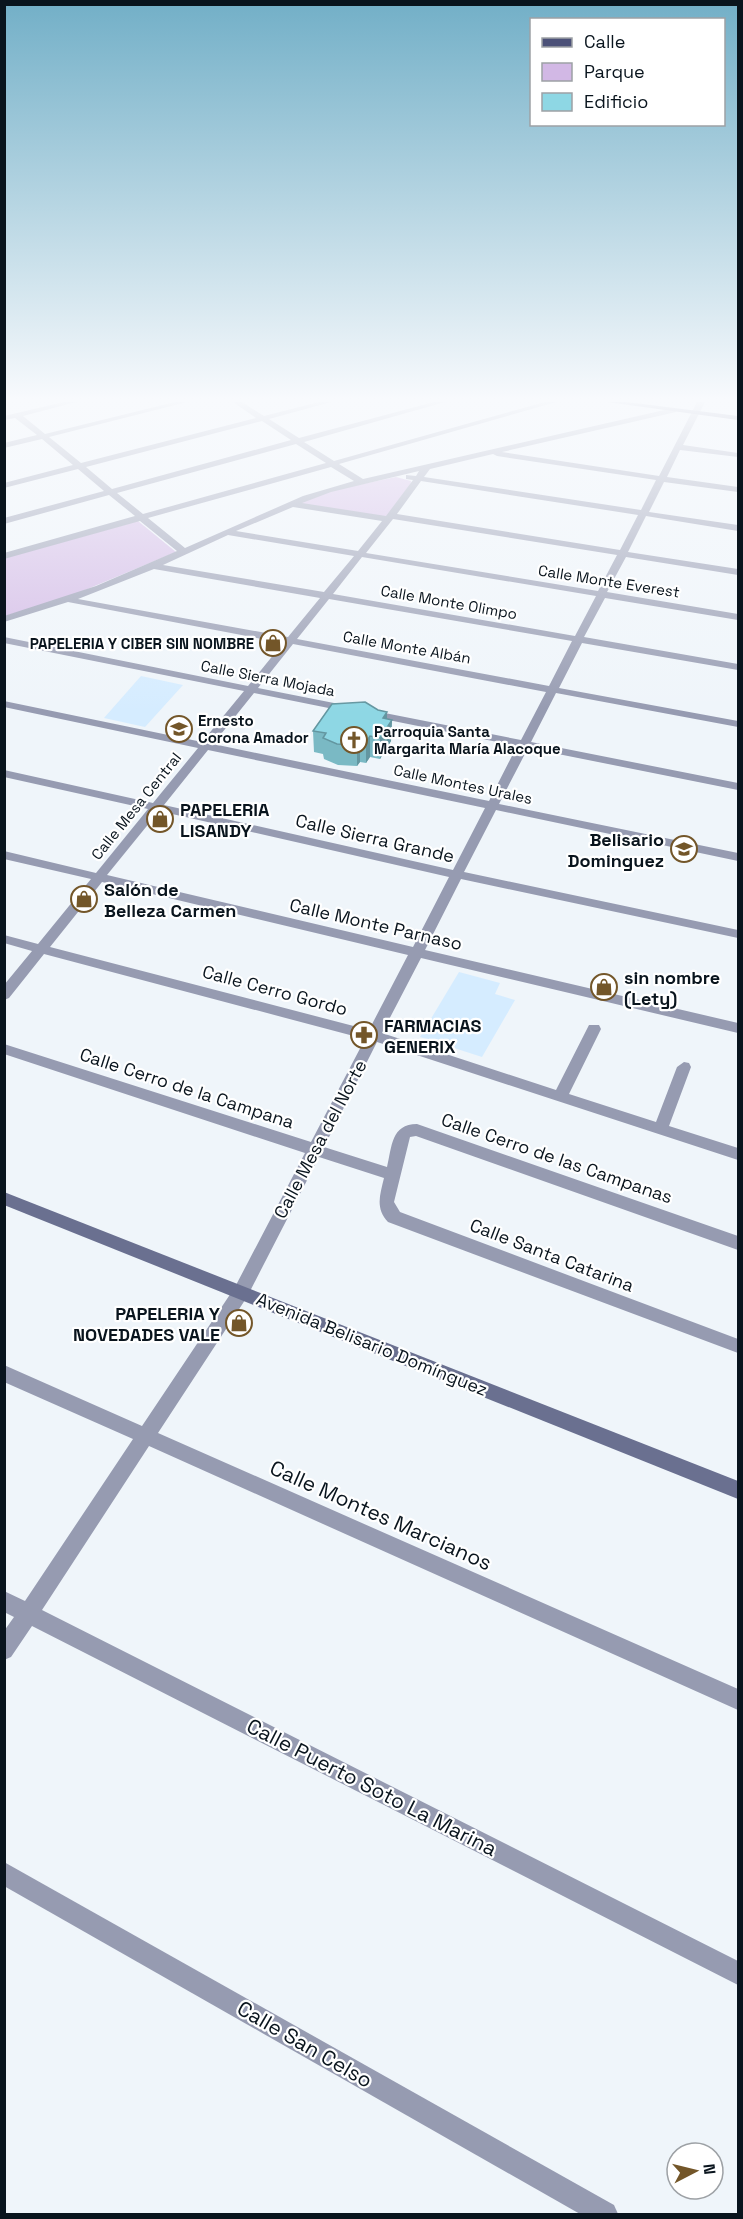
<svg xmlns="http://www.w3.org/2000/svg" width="743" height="2219" font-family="'Space Grotesk',sans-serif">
  <rect width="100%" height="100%" fill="#eff5fa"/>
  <g fill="#d5ecff">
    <path d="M141 676 183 685 145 727 104 718Z"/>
    <path d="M459 972 500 983 495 994 515 1000 482 1057 420 1037Z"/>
  </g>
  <g fill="#d2b8e5">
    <path d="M396 477 411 481 410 487 386 518 295 503 334 490Z"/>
    <path d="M138 521 176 552 66 598 5 616V558Z"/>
  </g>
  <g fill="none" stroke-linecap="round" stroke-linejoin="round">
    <g fill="#969bb1" fill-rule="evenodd">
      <path d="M64 402H76L23 416 45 434 175 402H187L49 437 81 463 256 418 233 402H242L264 416 319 402H331L269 419 299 438 434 402H445L304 442 334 461 545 402H556L339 464 363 479 673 408 677 410 676 412 502 452 659 476 697 402H705L683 445 738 453V457L680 450 667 477 738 487V492L664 482 649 512 738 525V531L646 516 628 552 738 569V575L626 557 607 592 738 614V620L605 598 584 637 738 664V670L582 643 559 688 738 721V727L556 693 531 742 738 783V790L528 748 499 804 738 853V861L496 810 464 872 738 930V938L461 879 425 950 738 1023V1033L421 958 382 1033 556 1090 589 1025H599L601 1029 569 1094 656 1122 677 1067 684 1062 689 1063 691 1067 669 1126 738 1148V1160L377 1042 324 1147 387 1167C392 1147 391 1124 417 1124L738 1236V1250L416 1136 410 1137 394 1202 400 1212 738 1339V1353L388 1222C375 1208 380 1195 384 1178L319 1157 247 1297 158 1433 738 1689V1710L149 1446 42 1610 738 1961V1985L32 1626 11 1657 4 1660V1631L14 1617 4 1612V1591L25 1601 133 1439 4 1382V1365L142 1426 235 1287 305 1153 4 1054V1044L311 1142 365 1039 44 954 9 998 4 1000V985L32 951 4 943V935L38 944 91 879 4 859V851L96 873 148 809 4 777V770L153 803 198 748 4 707V701L202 742 244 691 4 643V637L248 686 283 643 68 602 4 622V616L96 586 177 551 140 521 4 559V553L135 516 109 495 4 524V518L104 491 78 469 4 488V483L73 465 42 439 4 448V443L37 435 15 418 4 420V416ZM262 421 291 440 112 489 86 467ZM296 444 326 463 143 514 117 493ZM493 454 497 456 656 480 641 510 424 477 430 469ZM331 467 354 481 303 496 185 548 148 518ZM419 471 416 476 406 475V479L413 480 386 516 302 503 331 492ZM421 481 638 515 620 550 397 514ZM293 507 382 521 358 551 236 531ZM393 519 617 555 598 591 366 553ZM228 535 354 556 324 592 163 565ZM362 557 596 596 575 636 333 594ZM154 569 320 598 288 637 78 599ZM329 599 572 641 549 686 297 639ZM293 644 546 692 521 740 258 688ZM254 693 517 746 489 801 213 744ZM208 750 485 808 453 870 164 805ZM159 811 449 877 413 947 107 875ZM102 882 408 955 369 1030 50 947Z"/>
      <path d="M4 1862 614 2205 618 2214H580L4 1886Z"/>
    </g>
    <path fill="#6a7090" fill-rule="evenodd" d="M4 1192 738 1481V1499L4 1205Z"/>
    <path fill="#4c5178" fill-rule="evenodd" d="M607 402H627L738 416V420Z"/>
  </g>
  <path fill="#7ab9c4" d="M387 719 392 720 391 741 380 759 370 757 366 763 360 762 357 766 338 765 324 759 323 754 314 752 313 731Z"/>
  <g fill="#6396a0">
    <path d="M387 712V728L392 720 391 741 380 759V738L383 718Z"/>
    <path d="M370 736V757L366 763V742Z"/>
    <path d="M360 741V762L357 766V745Z"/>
  </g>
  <path fill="#8ed7e4" stroke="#6396a0" stroke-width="1.5" d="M365 702 378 710 387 712 383 718 392 720 380 738 370 736 366 742 360 741 357 745 337 744 323 738 326 733 313 731 332 704Z"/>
  <linearGradient id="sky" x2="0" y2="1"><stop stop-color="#72afc7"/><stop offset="0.56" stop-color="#f8fafd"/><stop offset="1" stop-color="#f8fafd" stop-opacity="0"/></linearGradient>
  <rect width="743" height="712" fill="url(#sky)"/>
  <defs>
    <symbol id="shop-ring" viewBox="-11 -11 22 22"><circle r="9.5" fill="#fff" stroke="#735629" stroke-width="1.5"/><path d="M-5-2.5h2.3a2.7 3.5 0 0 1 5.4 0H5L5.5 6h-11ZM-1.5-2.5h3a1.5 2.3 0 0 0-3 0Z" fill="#735629"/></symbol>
    <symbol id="school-ring" viewBox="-11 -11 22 22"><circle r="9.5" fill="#fff" stroke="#735629" stroke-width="1.5"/><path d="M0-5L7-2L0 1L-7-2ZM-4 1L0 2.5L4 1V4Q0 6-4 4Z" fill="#735629"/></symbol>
    <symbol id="church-ring" viewBox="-11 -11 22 22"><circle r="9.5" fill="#fff" stroke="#735629" stroke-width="1.5"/><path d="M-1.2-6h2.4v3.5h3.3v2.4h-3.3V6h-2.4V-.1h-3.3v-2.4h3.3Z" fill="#735629"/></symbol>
    <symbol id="pharmacy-ring" viewBox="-11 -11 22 22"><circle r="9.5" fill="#fff" stroke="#735629" stroke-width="1.5"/><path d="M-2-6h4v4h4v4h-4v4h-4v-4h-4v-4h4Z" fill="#735629"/></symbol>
  </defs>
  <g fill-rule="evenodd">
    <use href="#shop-ring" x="258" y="628" width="30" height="30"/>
    <use href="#school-ring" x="164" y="714" width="30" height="30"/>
    <use href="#church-ring" x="339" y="725" width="30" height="30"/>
    <use href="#shop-ring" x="145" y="804" width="30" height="30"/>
    <use href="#school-ring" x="669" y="834" width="30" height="30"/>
    <use href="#shop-ring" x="69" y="884" width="30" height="30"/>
    <use href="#shop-ring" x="589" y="972" width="30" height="30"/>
    <use href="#pharmacy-ring" x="349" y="1020" width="30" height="30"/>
    <use href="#shop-ring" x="224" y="1308" width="30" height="30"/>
  </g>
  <g text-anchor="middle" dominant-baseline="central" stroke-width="4.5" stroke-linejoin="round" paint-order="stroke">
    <g font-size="15" fill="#09141d" stroke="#fff">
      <text transform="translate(609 581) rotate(9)">Calle Monte Everest</text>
      <text transform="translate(449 602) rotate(10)">Calle Monte Olimpo</text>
      <text transform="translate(407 647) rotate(10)">Calle Monte Albán</text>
      <text transform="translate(268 678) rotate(11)">Calle Sierra Mojada</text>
      <text transform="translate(463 784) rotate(12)">Calle Montes Urales</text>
      <text transform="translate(136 806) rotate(-51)">Calle Mesa Central</text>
    </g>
    <g font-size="15" font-weight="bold" fill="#09141d" stroke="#fff" text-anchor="start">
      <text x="254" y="643" text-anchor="end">PAPELERIA Y CIBER SIN NOMBRE</text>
      <text x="198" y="720">Ernesto<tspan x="198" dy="17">Corona Amador</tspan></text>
      <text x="374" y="731">Parroquia Santa<tspan x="374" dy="17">Margarita María Alacoque</tspan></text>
    </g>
    <g font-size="18" font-weight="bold" fill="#09141d" stroke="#fff" text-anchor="start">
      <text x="180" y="809">PAPELERIA<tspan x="180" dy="21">LISANDY</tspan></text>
      <text x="664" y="839" text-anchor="end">Belisario<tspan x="664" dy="21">Dominguez</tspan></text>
      <text x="104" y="889">Salón de<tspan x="104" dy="21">Belleza Carmen</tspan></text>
      <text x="624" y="977">sin nombre<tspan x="624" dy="21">(Lety)</tspan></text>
      <text x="384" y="1025">FARMACIAS<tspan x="384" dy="21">GENERIX</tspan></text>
      <text x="220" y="1313" text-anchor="end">PAPELERIA Y<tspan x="220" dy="21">NOVEDADES VALE</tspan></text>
    </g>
    <g font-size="18" fill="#09141d" stroke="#fff">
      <text transform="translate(375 838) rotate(13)">Calle Sierra Grande</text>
      <text transform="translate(376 924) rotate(13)">Calle Monte Parnaso</text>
      <text transform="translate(275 990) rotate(15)">Calle Cerro Gordo</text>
      <text transform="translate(187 1088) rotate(18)">Calle Cerro de la Campana</text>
      <text transform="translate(320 1139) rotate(-62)">Calle Mesa del Norte</text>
      <text transform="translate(557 1158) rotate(19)">Calle Cerro de las Campanas</text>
      <text transform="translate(552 1255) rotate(21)">Calle Santa Catarina</text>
      <text transform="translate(372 1344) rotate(22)">Avenida Belisario Domínguez</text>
    </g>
    <g font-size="21" fill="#09141d" stroke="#fff">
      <text transform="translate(381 1515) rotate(24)">Calle Montes Marcianos</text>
      <text transform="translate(372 1787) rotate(27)">Calle Puerto Soto La Marina</text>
      <text transform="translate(305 2044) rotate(30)">Calle San Celso</text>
    </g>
  </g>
  <rect width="743" height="2219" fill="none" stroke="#09141d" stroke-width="12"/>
  <rect x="530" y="18" width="195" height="108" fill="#ffffff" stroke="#9da1a5" stroke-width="1.5"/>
  <rect x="542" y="38" width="30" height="9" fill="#4c5178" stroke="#9da1a5" stroke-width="1.5"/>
  <text x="584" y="48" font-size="18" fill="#09141d">Calle</text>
  <rect x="542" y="63" width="30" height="18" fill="#d2b8e5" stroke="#9da1a5" stroke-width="1.5"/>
  <text x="584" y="78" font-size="18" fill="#09141d">Parque</text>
  <rect x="542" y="93" width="30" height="18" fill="#8ed7e4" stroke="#9da1a5" stroke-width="1.5"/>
  <text x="584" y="108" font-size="18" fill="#09141d">Edificio</text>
  <g transform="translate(695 2171) rotate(83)"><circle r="28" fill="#ffffff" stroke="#9da1a5" stroke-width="1.5"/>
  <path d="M0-4.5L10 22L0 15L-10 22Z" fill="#735629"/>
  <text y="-9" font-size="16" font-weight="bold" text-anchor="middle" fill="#09141d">N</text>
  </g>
</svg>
